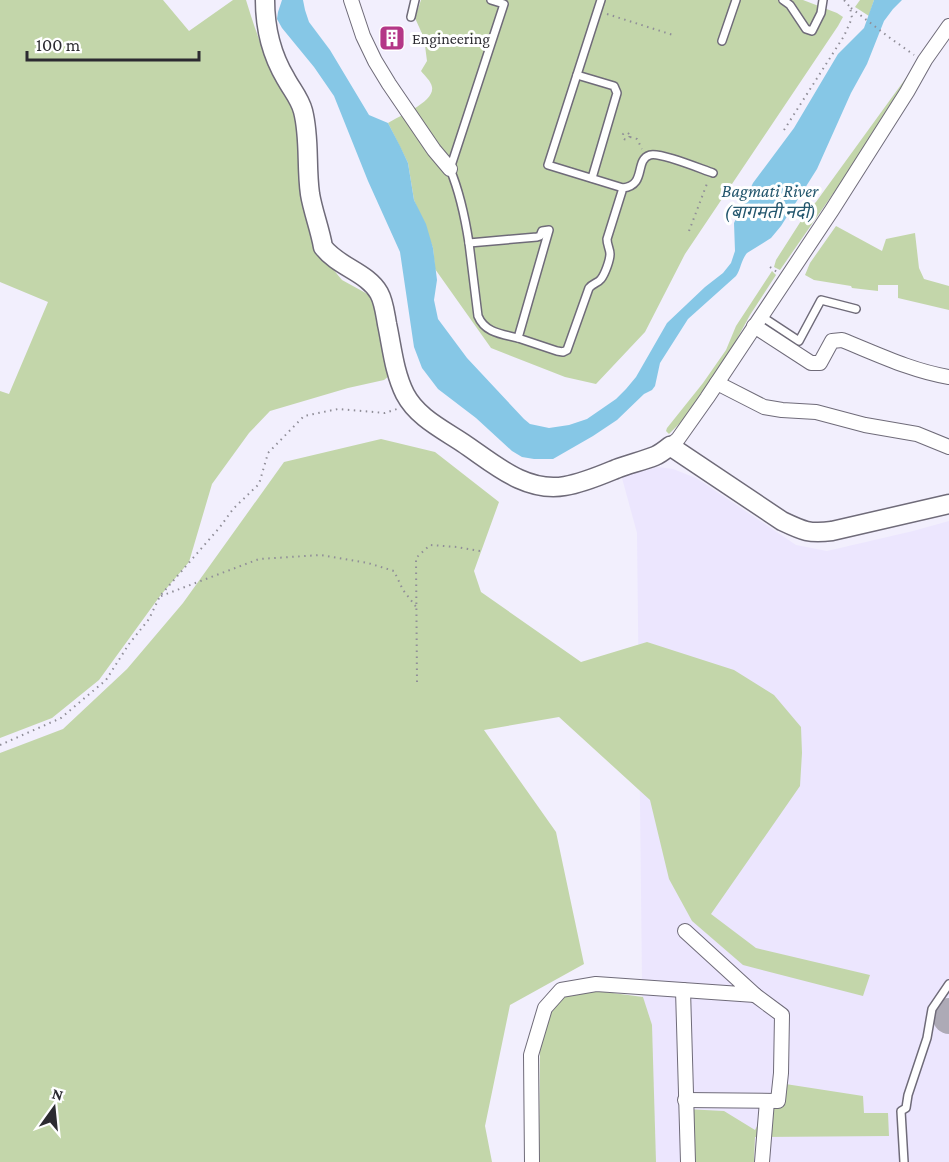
<svg xmlns="http://www.w3.org/2000/svg" width="949" height="1162" font-family="'Crimson Pro','Noto Sans Devanagari',serif">
  <rect width="100%" height="100%" fill="#f2effd"/>
  <path fill="#ece6fe" d="M658 467 673 469 696 478 796 545 827 551 913 531 949 521V1162H644L637 533 622 478 639 469Z"/>
  <g fill="#c3d6aa">
    <path d="M0 0H163L189 31 233 0H246C258 39 272 80 296 112L318 251 342 280 373 297 389 376 384 380 348 388 270 411 249 433 212 484 189 562 160 596 99 680 52 718 0 738V391L9 394 48 302 0 282Z"/>
    <path d="M421 0H803L837 13 843 17 838 26 685 254 645 332 596 384 565 377 491 348 435 269 433 248 414 200 408 163 388 123C399 116 435 102 432 87 431 81 425 76 421 71L427 61 424 38 415 18Z"/>
    <path d="M860 0H874L869 16 855 7Z"/>
    <path d="M919 60 921 63 845 179 837 188 780 270 774 267 776 260 808 210 816 202Z"/>
    <path d="M836 226 882 251 886 239 915 233 919 268 924 279 949 286V310L898 298V285H878V291L852 288 851 286 814 280 805 275 810 263Z"/>
    <path d="M772 271 776 275 750 315 720 370 688 415 669 434 666 431 667 428 703 383 726 350 736 326Z"/>
    <path d="M381 439 435 452 499 502 474 571 481 592 581 662 647 642 734 670 774 695 801 727 802 753 800 786 711 914 756 948 870 975 863 996 743 965 692 921 669 879 650 800 559 717 484 730 556 832 584 964 510 1005 485 1126 492 1162H0V753L63 729 127 669 183 603 284 462Z"/>
    <path d="M598 991 643 997 652 1025 656 1162H539L540 1047 547 1020 553 1005 566 995Z"/>
    <path d="M779 1083 863 1096 864 1113H888L889 1136 755 1137 754 1162H691L685 1109 724 1111 755 1130Z"/>
  </g>
  <path fill="#86c7e6" d="M282 0H303L305 10 309 22 330 50 369 115 388 123 400 146 408 163 414 200 426 224 433 248 437 280 434 300 438 319 467 358 524 419 530 424 549 428 569 425 587 419 616 399 626 389 636 377 667 323 705 287 723 273 731 263 735 251 734 223 753 183 794 128 838 54 864 28 874 0H902L893 9 884 21 867 64 851 93 817 169 781 226 771 238 747 253C741 260 741 269 736 276L688 319 660 363 655 386 652 390 644 394 617 420 593 436 553 459H534L522 457 512 451 476 418 438 389 422 368 414 347 400 252 368 181 334 96 314 67 282 28 277 19 278 12Z"/>
  <g fill="none" stroke-linecap="round" stroke-linejoin="round">
    <path stroke="#adaab6" stroke-width="32" d="M949 1014V1018"/>
    <defs>
      <g id="lane">
        <path d="M491 0 504 4 450 169C460 193 465 217 469 243L537 237 540 236 542 231 549 230 518 338 557 351 563 352 567 350 589 288C593 283 598 283 601 279 605 274 610 260 610 254 610 249 607 245 607 239L623 188C647 185 634 160 650 155 660 152 701 169 713 173"/>
        <path d="M601 0 548 165 623 188"/>
        <path d="M783 0 790 5 806 29 812 31 821 13 823 0"/>
        <path d="M411 17 415 0"/>
        <path d="M722 41 736 0"/>
        <path d="M577 75 614 86 617 93 592 178"/>
        <path d="M469 243 478 316C485 333 502 334 518 338"/>
        <path d="M761 316 799 341 821 300 856 309"/>
        <path d="M904 1162 901 1111 906 1108 908 1095 927 1038 932 1009 949 984"/>
      </g>
      <g id="street">
        <path d="M351 0 363 36 375 61 389 84 434 150 450 169"/>
        <path d="M754 326 811 363H820L832 341 842 340C877 354 912 371 949 377"/>
        <path d="M717 383 764 407 782 410 816 412 865 425 917 434 949 447"/>
        <path d="M670 446 678 439 707 398 832 210 907 92 925 60 949 26"/>
        <path d="M683 990 688 1162"/>
        <path d="M685 1100 778 1101 781 1073 782 1015 755 995"/>
        <path d="M532 1162 531 1055 545 1008 561 990 596 984 755 995 685 931"/>
        <path d="M762 1162 767 1101"/>
      </g>
      <path id="secondary" d="M265 0C265 29 271 54 286 79 292 90 300 99 303 111 310 138 306 166 310 194 313 212 320 229 323 247 338 267 367 272 379 293 384 302 385 313 387 324 392 347 394 372 405 394 417 417 442 429 463 443 493 463 525 493 565 486 583 483 599 476 616 469 629 464 642 461 655 456 660 454 665 450 670 446L782 521C803 531 809 534 832 531L949 504"/>
    </defs>
    <use href="#lane" stroke="#6f6b79" stroke-width="10"/>
    <use href="#street" stroke="#6f6b79" stroke-width="16"/>
    <use href="#secondary" stroke="#6f6b79" stroke-width="21"/>
    <g stroke="#908e98" stroke-width="2" stroke-dasharray="1.5 4.5" stroke-linecap="butt">
      <path d="M851 8 886 35 914 55"/>
      <path d="M607 14 673 35"/>
      <path d="M784 130 844 36 852 18 850 7 844 0"/>
      <circle cx="626" cy="136" r="3.5"/>
      <path d="M630 137 637 139 642 149"/>
      <path d="M689 231 708 181"/>
      <path d="M770 267 777 272"/>
      <path d="M161 596 259 559 321 555 368 563 394 571 403 590 417 608"/>
      <path d="M417 682 416 558 430 545 457 547 480 551"/>
      <path d="M0 745 61 718 106 680 129 644 149 619 160 596 220 527 233 509 259 484 268 453 304 416 338 409 385 413 397 409"/>
    </g>
    <use href="#lane" stroke="#fff" stroke-width="7"/>
    <use href="#street" stroke="#fff" stroke-width="14"/>
    <use href="#secondary" stroke="#fff" stroke-width="18"/>
  </g>
  <defs>
    <symbol id="building-square" viewBox="-11 -11 22 22"><rect x="-9" y="-9" width="18" height="18" rx="4" fill="#b43787" stroke="#fff"/><path d="M-4-6H4V6H1V3H-1V6H-4ZM-2.5-4.3h1.7v1.8h-1.7ZM.8-4.3h1.7v1.8H.8ZM-2.5-1h1.7V.8h-1.7ZM.8-1h1.7V.8H.8Z" fill="#fff"/></symbol>
  </defs>
  <g fill-rule="evenodd">
    <use href="#building-square" x="377" y="23" width="30" height="30"/>
  </g>
  <g text-anchor="middle" dominant-baseline="central" stroke-width="6" stroke-linejoin="round" paint-order="stroke">
    <g font-size="16" fill="#2c2b31" stroke="#fff" text-anchor="start">
      <text x="412" y="38">Engineering</text>
    </g>
    <g font-size="18" font-style="italic" fill="#23566d" stroke="#fff">
      <text x="770" y="191">Bagmati River<tspan x="770" dy="21">(बागमती नदी)</tspan></text>
    </g>
  </g>
  <g transform="translate(54 1108) rotate(15)" stroke="#ffffff" stroke-width="4.5" paint-order="stroke">
  <path d="M0-4.5L10 22L0 15L-10 22Z" fill="#2c2b31"/>
  <text y="-9" font-size="16" font-weight="bold" text-anchor="middle" fill="#2c2b31">N</text>
  </g>
  <path d="M27 51v9h172v-9" fill="none" stroke="#2c2b31" stroke-width="3"/>
  <text x="36" y="51" font-size="18" fill="#2c2b31" stroke="#ffffff" stroke-width="4.5" paint-order="stroke">100 m</text>
</svg>
